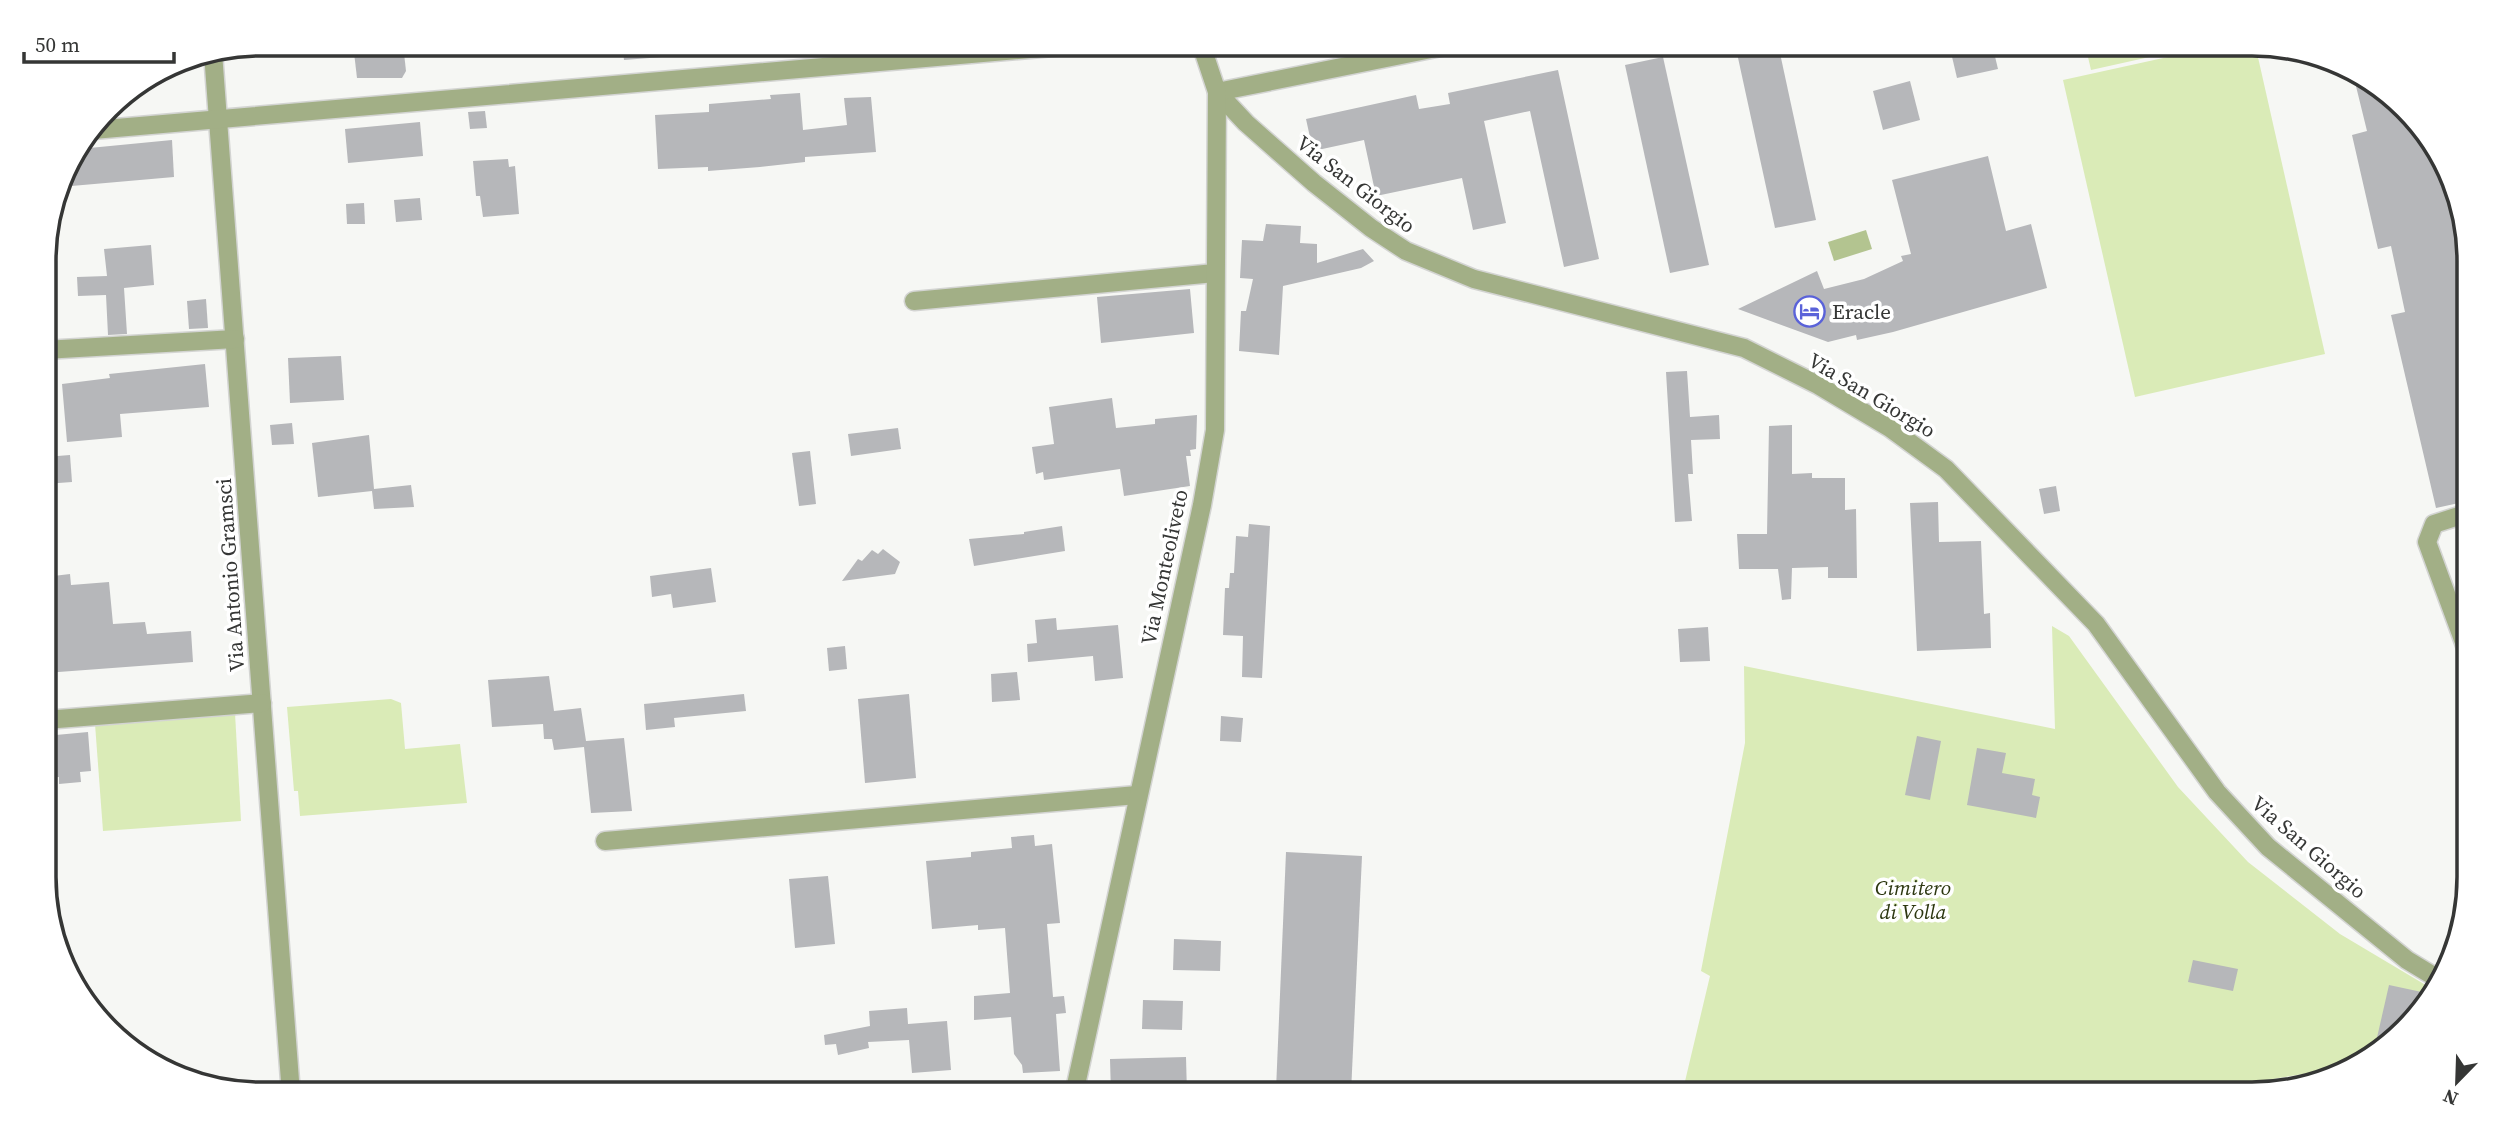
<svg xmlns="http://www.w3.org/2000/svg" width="2513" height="1138" font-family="'Source Serif 4',serif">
  <rect width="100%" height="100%" fill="#f6f7f4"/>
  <g fill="#daebb7">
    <path d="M2085 44H2208L2091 70Z"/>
    <path d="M2227 44H2255L2325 354 2135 397 2063 80Z"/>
    <path d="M2052 626 2069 636 2178 787 2248 862 2340 934 2434 990 2416 1020 2373 1057 2345 1067 2188 1093 1682 1094 1710 976 1701 971 1745 743 1744 666 2055 729Z"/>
    <path d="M391 699 401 703 405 749 460 744 467 803 300 816 298 791H294L287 707Z"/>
    <path d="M235 713 241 821 103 831 95 724Z"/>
  </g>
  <path fill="#b3c490" d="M1866 230 1872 249 1834 261 1828 242Z"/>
  <g fill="#b6b7ba">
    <path d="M353 44H403L406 71 402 78H357Z"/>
    <path d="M622 44H675V56L624 60Z"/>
    <path d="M1735 44H1778L1816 220 1775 228Z"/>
    <path d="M1949 44H1992L1998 69 1957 78Z"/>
    <path d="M1663 57 1709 265 1670 273 1625 65Z"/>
    <path d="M1558 70 1599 259 1564 267 1530 111 1484 121 1506 223 1473 230 1462 178 1376 196 1364 140 1313 151 1306 119 1416 95 1419 109 1450 104 1448 93Z"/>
    <path d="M2353 74 2425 129 2467 233 2468 501 2436 508 2391 315 2405 312 2391 246 2378 249 2352 135 2367 131Z"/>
    <path d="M1910 81 1920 120 1883 130 1873 91Z"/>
    <path d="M800 93 803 130 847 125 844 98 871 97 876 152 805 157V162L760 167 708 171V167L658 169 655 115 709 112V104L771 99 770 95Z"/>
    <path d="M485 111 487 128 470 129 468 112Z"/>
    <path d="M420 122 423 156 348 163 345 129Z"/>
    <path d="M172 140 174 177 60 187 66 165 79 149Z"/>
    <path d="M1988 156 2006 231 2031 224 2047 288 1893 332 1857 340 1856 335 1828 342 1738 309 1817 271 1824 289 1864 279 1903 261 1901 256 1911 254 1892 180Z"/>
    <path d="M508 159 509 167 515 166 519 214 483 217 480 196H476L473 161Z"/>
    <path d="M420 198 422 220 396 222 394 200Z"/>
    <path d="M364 203 365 224H347L346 204Z"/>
    <path d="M1266 224 1301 226 1300 243 1317 244V263L1363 249 1374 261 1361 268 1283 286 1279 355 1239 351 1241 311H1246L1253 279 1240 278 1242 240 1263 241Z"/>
    <path d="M151 245 154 285 124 288 127 334 108 335 106 295 78 296 77 277 107 276 104 249Z"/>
    <path d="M1190 289 1194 333 1101 343 1097 297Z"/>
    <path d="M206 299 208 328 189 329 187 301Z"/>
    <path d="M341 356 344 400 290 403 288 358Z"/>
    <path d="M205 364 209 407 120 414 122 437 67 442 62 384 110 378 109 374Z"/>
    <path d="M1687 371 1690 417 1719 415 1720 439 1691 440 1693 474H1688L1692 521 1675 522 1666 372Z"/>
    <path d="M1112 398 1116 428 1155 424V419L1197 415 1196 449 1190 450 1191 456H1186L1190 486 1124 496 1120 469 1044 480 1043 472 1036 474 1032 447 1054 444 1049 407Z"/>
    <path d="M292 423 294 444 272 445 270 425Z"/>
    <path d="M1792 425V474L1812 473V478H1845V510L1856 509 1857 578H1828V567L1792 568 1791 599 1782 600 1778 569H1739L1737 534H1767L1769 426Z"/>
    <path d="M898 428 901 449 851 456 848 434Z"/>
    <path d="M369 435 374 489 411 485 414 507 374 509 372 491 318 497 312 443Z"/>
    <path d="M810 451 816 504 799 506 792 453Z"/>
    <path d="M70 455 72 482 45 484V457Z"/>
    <path d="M2056 486 2060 511 2044 514 2039 489Z"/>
    <path d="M1938 502 1939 542 1981 541 1984 614 1990 613 1991 648 1917 651 1910 503Z"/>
    <path d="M1249 524 1270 526 1262 678 1242 677 1243 636 1223 635 1225 588H1229L1230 573H1234L1236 536 1248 537Z"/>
    <path d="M1062 526 1065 551 974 566 969 539 1024 534V532Z"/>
    <path d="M883 549 900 562 895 574 842 581 858 559 862 561 872 550 878 554Z"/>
    <path d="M711 568 716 602 673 608 671 594 652 597 650 576Z"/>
    <path d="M70 574 71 585 109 582 113 624 145 622 147 634 191 631 193 662 45 673V577Z"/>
    <path d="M1056 618 1057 630 1118 625 1123 678 1095 681 1093 656 1028 662 1027 644 1037 643 1035 620Z"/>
    <path d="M1708 627 1710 661 1680 662 1678 629Z"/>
    <path d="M845 646 847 669 829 671 827 648Z"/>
    <path d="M1017 672 1020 700 992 702 991 674Z"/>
    <path d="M549 676 554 711 581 708 586 741 624 738 632 811 591 813 584 747 554 750 552 739H544L543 724 492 727 488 680Z"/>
    <path d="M744 694 746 711 674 718 675 727 646 730 644 704Z"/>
    <path d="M909 694 916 778 865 783 858 699Z"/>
    <path d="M1221 716 1243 718 1241 742 1220 741Z"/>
    <path d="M88 732 91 771 80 772 81 782 59 784V777L45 778V736Z"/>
    <path d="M1917 736 1941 741 1930 800 1905 795Z"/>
    <path d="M1977 748 2006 753 2002 773 2035 779 2032 795 2040 797 2036 818 1967 805Z"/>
    <path d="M1034 835 1035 846 1052 844 1060 923 1047 924 1053 997 1064 996 1066 1013 1056 1014 1060 1071 1023 1073 1022 1065 1014 1054 1011 1017 974 1020V996L1010 993 1005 928 978 930V925L932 929 926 861 971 857V852L1012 848 1011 837Z"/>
    <path d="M1286 852 1362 856 1351 1093 1276 1090Z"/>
    <path d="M828 876 835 944 795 948 789 879Z"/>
    <path d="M1174 939 1221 941 1220 971 1173 970Z"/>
    <path d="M2193 960 2238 969 2233 991 2188 982Z"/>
    <path d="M2389 985 2431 994 2416 1020 2388 1045 2376 1042Z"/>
    <path d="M1143 1000 1183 1001 1182 1030 1142 1029Z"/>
    <path d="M907 1008 908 1024 947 1021 951 1070 912 1073 909 1040 868 1042 869 1048 838 1055 836 1044 825 1045 824 1035 870 1026 869 1011Z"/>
    <path d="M1186 1057 1187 1094H1111L1110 1059Z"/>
  </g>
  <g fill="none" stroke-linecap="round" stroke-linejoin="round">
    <defs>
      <g id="minor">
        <path d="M213 53 291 1094"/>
        <path d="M1217 92 1246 123 1314 183 1371 228 1406 251 1474 279 1744 348 1818 385 1890 428 1946 469 2096 624 2217 792 2268 847 2407 960 2440 980"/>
        <path d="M1217 92 1456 44"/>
        <path d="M93 130 1088 44"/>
        <path d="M914 301 1215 273"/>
        <path d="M44 350 235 339"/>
        <path d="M2468 513 2434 524 2427 542 2469 656"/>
        <path d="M45 720 262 703"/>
        <path d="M605 841 1137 795"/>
        <path d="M1074 1094 1202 505 1215 430 1217 92 1201 44"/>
      </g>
    </defs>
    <use href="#minor" stroke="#d3d4d2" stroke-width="21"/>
    <use href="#minor" stroke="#a2af86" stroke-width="18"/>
  </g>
  <defs>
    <symbol id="hotel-ring" viewBox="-11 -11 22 22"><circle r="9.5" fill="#fff" stroke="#5a62d9" stroke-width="1.5"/><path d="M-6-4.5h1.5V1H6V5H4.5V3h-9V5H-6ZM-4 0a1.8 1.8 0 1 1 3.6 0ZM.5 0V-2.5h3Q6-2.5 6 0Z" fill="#5a62d9"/></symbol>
  </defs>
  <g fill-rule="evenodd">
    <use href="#hotel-ring" x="1792" y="294" width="35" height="35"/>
  </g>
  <g text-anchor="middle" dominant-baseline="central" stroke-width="7" stroke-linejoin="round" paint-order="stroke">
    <g font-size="21" fill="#353635" stroke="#fff">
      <text transform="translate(1356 184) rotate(38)">Via San Giorgio</text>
      <text transform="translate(1872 395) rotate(31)">Via San Giorgio</text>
      <text transform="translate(1164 567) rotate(-78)">Via Monteoliveto</text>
      <text transform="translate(230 575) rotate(-94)">Via Antonio Gramsci</text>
      <text transform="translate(2309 847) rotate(41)">Via San Giorgio</text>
    </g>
    <g font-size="21" fill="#353635" stroke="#fff" text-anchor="start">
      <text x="1832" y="311">Eracle</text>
    </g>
    <g font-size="21" font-style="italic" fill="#2c3710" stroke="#fff">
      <text x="1913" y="887">Cimitero<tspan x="1913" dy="24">di Volla</tspan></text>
    </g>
  </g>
  <path d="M0 0H2513V1138H0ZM261 56H2252A205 205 0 0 1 2457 261V877A205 205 0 0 1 2252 1082H261A205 205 0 0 1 56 877V261A205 205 0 0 1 261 56Z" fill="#fff" fill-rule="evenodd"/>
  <path fill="none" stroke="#353635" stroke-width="3.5" d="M261 56H2252A205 205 0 0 1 2457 261V877A205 205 0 0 1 2252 1082H261A205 205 0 0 1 56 877V261A205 205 0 0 1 261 56Z"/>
  <g transform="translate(2457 1082) rotate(203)" stroke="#ffffff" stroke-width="5" paint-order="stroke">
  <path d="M0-5L12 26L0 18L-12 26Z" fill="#353635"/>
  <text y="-10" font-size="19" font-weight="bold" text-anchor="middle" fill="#353635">N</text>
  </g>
  <path d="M24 52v10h150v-10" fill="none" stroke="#353635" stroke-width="3.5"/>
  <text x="35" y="52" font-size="21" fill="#353635" stroke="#ffffff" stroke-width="5" paint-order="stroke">50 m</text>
</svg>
